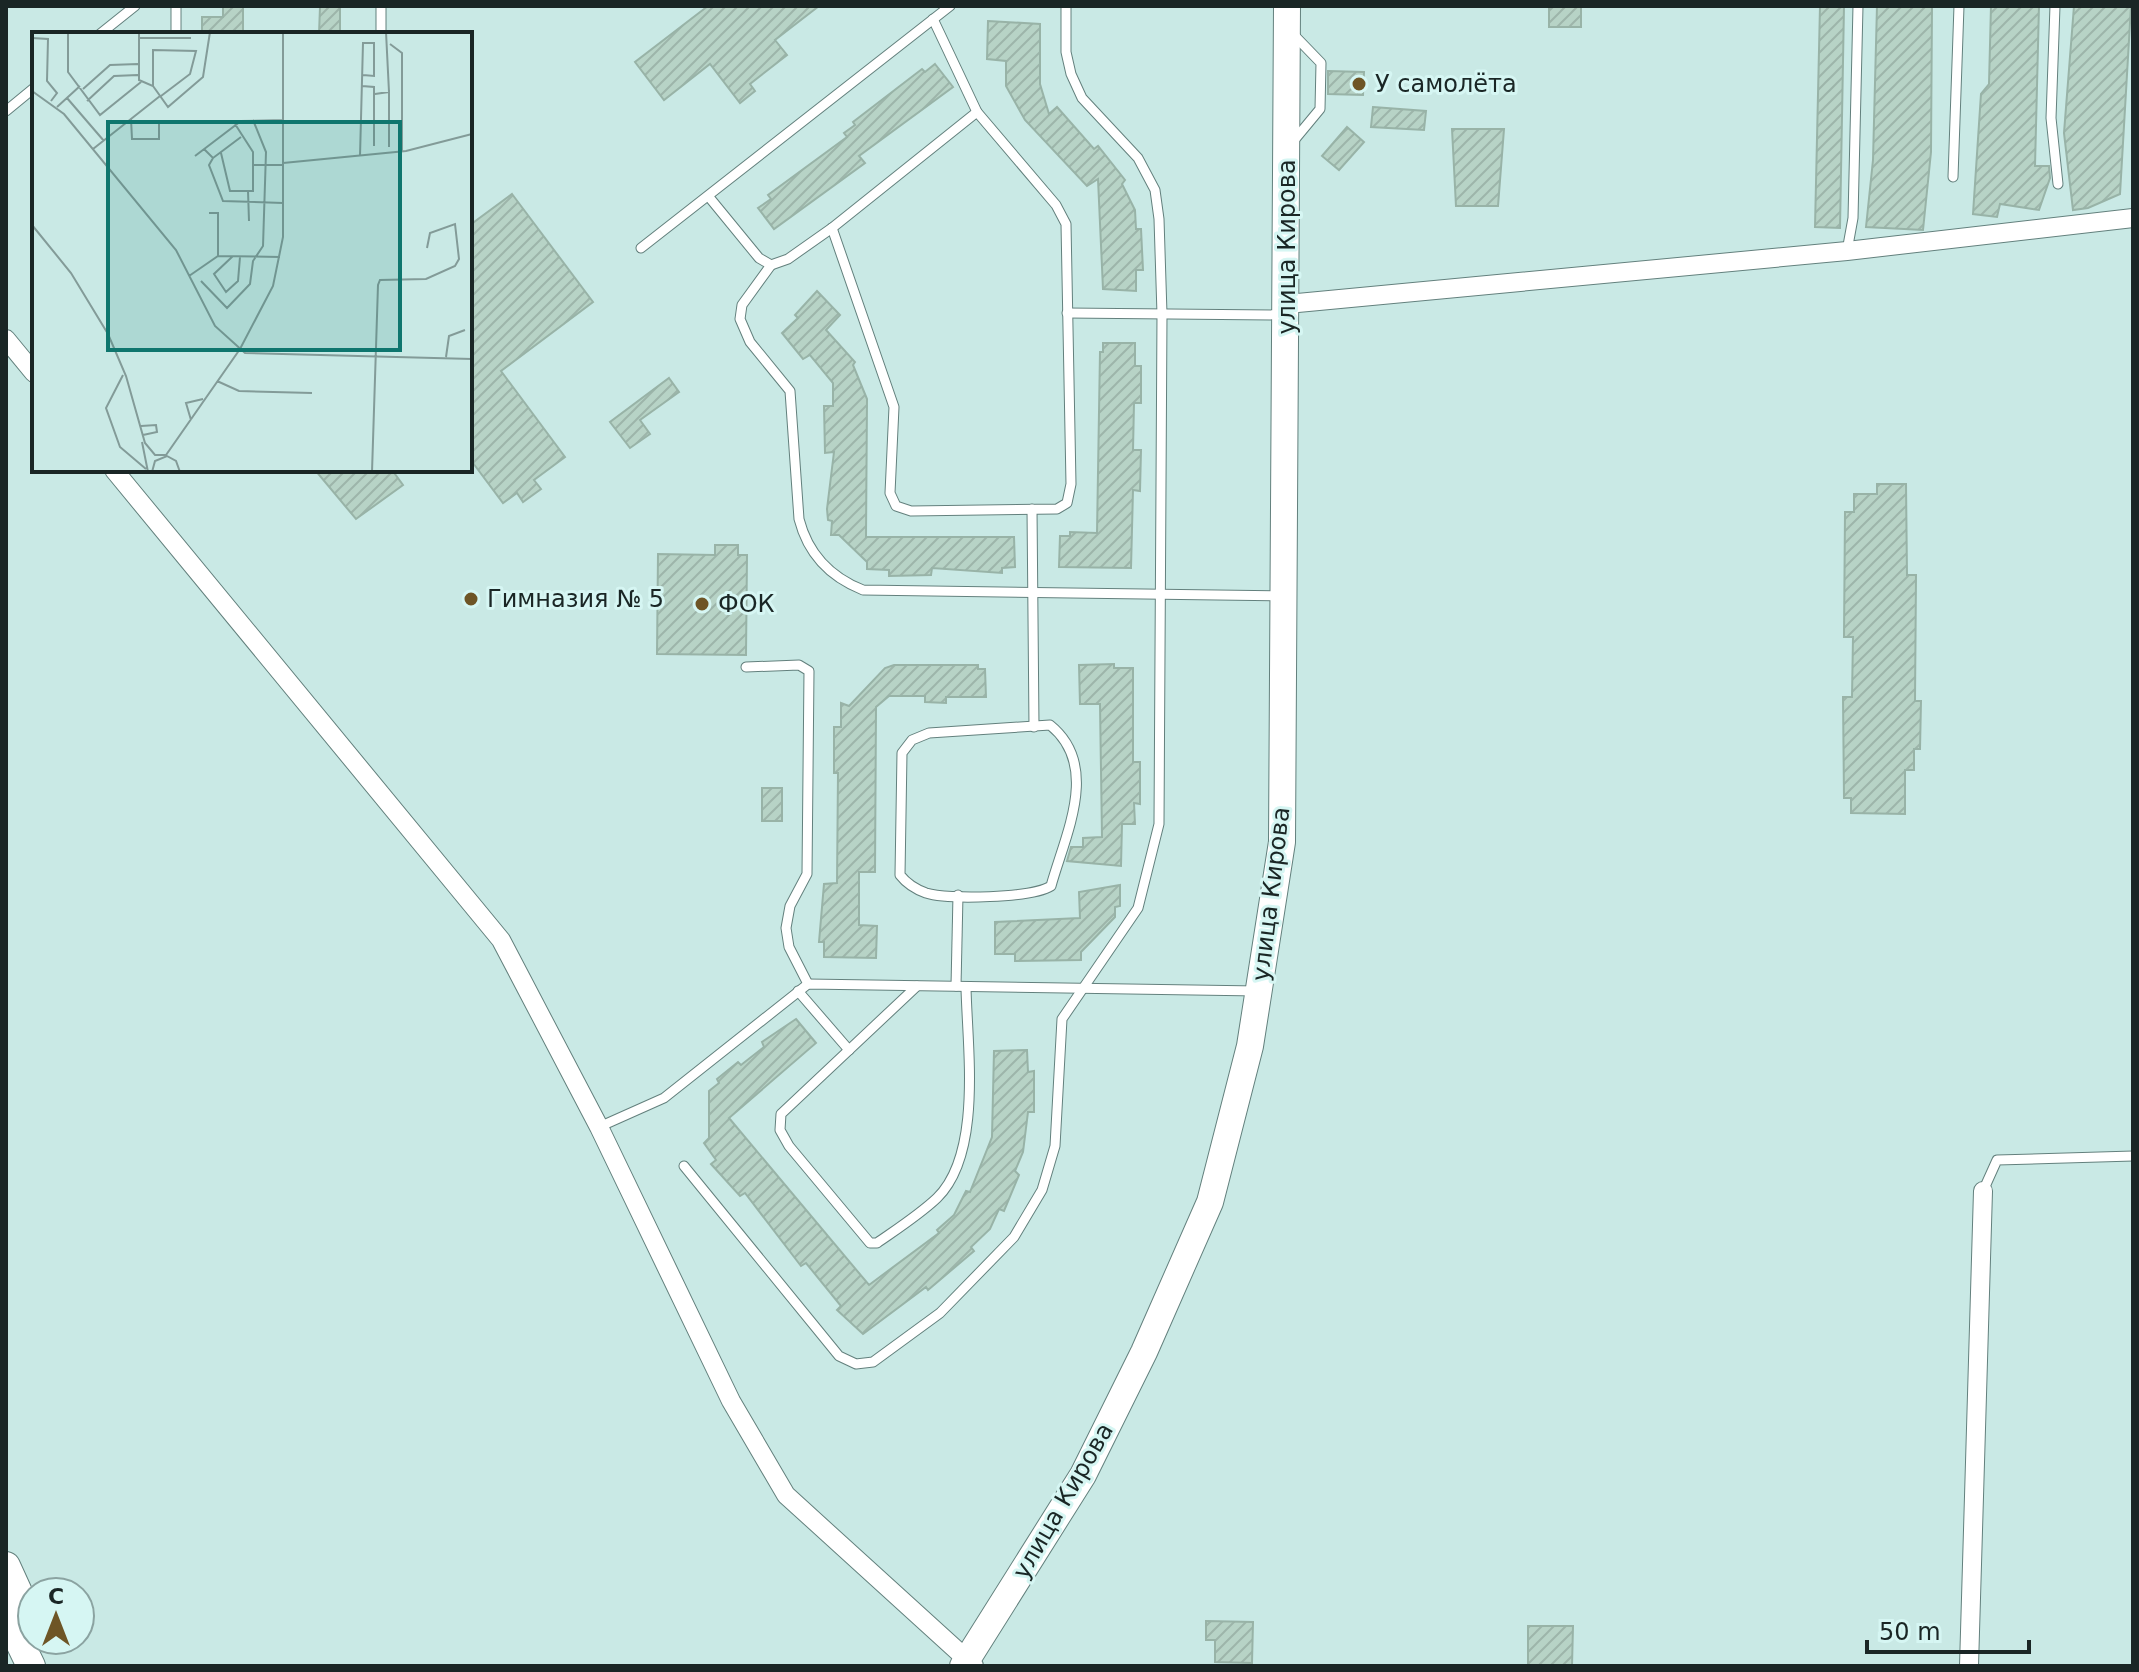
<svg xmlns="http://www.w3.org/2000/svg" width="2139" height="1672" font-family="'DejaVu Sans',sans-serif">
  <defs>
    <pattern id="building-hatch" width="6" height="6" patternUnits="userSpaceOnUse" patternTransform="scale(2)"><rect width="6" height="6" fill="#b7d3c6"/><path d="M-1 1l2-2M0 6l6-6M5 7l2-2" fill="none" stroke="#9db5aa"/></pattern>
  </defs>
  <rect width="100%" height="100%" fill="#c9e9e5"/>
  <g fill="url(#building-hatch)" stroke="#98b3a7" stroke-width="2">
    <path d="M708 6H819L775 40 787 55 750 84 755 91 740 103 710 64 664 100 635 62Z"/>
    <rect x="1549" y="6" width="32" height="21"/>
    <path d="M1820 6H1844L1840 228 1815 227Z"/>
    <path d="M1877 6H1932L1931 152 1923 230 1866 227 1873 160Z"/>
    <path d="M1991 6H2039L2035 166H2049L2050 178 2039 210 2000 204 1997 217 1973 214 1981 94 1989 84Z"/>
    <path d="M2074 6H2131L2120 194 2088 208 2073 210 2064 133Z"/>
    <path d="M223 7H243V34H202V17H223Z"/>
    <path d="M320 7H340V34H319Z"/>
    <path d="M988 21 1040 24V84L1049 114 1057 107 1094 149 1098 146 1125 180 1122 184 1135 210 1136 229H1141L1143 270H1136V291L1103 289 1098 179 1087 186 1025 120 1006 86V61L987 59Z"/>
    <path d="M935 64 953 87 859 156 865 163 774 229 758 208 771 199 768 195 847 137 844 133 855 125 853 122 922 69 925 72Z"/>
    <path d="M1328 71 1364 72 1363 95 1328 94Z"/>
    <path d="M1373 107 1426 111 1424 130 1371 127Z"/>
    <path d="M1347 127 1364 142 1339 170 1322 156Z"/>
    <path d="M1452 129H1504L1498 206H1456Z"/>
    <path d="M512 194 593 302 501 371 565 457 534 480 541 489 523 502 517 493 503 503 470 459V225Z"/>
    <path d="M817 291 840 315 826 330 855 362 853 365 867 399 866 537H1014L1015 567 1002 568V573L932 568 931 575 889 576V570L867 569V562L839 535H831L832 521 828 520 827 509 834 452 825 453 824 406H833V383L810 355 803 359 782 333 798 318 795 315Z"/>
    <path d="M1103 343H1135V366H1141V403H1134L1133 450H1141L1140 491 1133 490 1131 568 1059 567 1060 536H1070V532L1097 533 1100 352H1103Z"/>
    <path d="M669 378 679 392 640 420 650 434 630 448 610 422Z"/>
    <path d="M315 470H392L403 485 356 519Z"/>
    <path d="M1877 484H1906L1907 575H1916L1915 701H1921L1920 749H1914V770H1905V814L1851 813V798H1844L1843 697H1852L1853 637H1844L1845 512H1854V494H1877Z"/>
    <path d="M715 545H738V555H747L746 655 657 654 658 554 715 555Z"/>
    <path d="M1114 664V668H1133V762H1140V804L1134 803 1135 824H1122L1121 866 1067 861 1071 847H1083V838L1102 837 1100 704H1080L1079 665Z"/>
    <path d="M894 665H978V669H985L986 697H946V703L925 702V696H889L876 707 875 872H859V925L877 926 876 958 824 957V942H819L824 884 837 883 838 773H834V727H841V703L849 706 885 668Z"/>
    <rect x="762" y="788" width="20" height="33"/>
    <path d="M1120 885V906L1115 907V917L1081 952V960L1015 961V954H995V922L1080 918 1079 892Z"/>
    <path d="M796 1019 816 1043 729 1118 869 1285 939 1233 937 1230 954 1215 966 1191 970 1192 992 1137 994 1051 1027 1050 1028 1072 1034 1071V1112H1028L1023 1152 1015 1171 1019 1175 1004 1211 999 1209 990 1229 971 1247 974 1251 928 1290 926 1287 863 1334 837 1310 841 1306 806 1263 801 1266 745 1193 740 1196 711 1164 716 1160 704 1143 709 1138V1091L719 1083 717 1079 738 1062 741 1065 764 1047 762 1042Z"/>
    <path d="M1206 1621 1253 1622 1252 1663 1215 1662V1640H1206Z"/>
    <path d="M1528 1626H1573L1572 1666H1528Z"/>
  </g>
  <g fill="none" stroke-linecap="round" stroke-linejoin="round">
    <defs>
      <g id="lane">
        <path d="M176 6V34"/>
        <path d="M381 6V34"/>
        <path d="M2055 6 2051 118 2058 184"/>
        <path d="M100 34 135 6"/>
        <path d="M6 111 34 88"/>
        <path d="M1291 144 1320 109 1321 63 1292 33"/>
        <path d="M1953 177 1959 6"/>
        <path d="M709 197 759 258 771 265 788 259 832 228 977 112"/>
        <path d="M832 228 894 407 890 493 896 506 911 511 1057 509 1067 503 1071 484 1066 224 1056 205 977 112 933 19"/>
        <path d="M641 248 950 6"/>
        <path d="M1847 251 1853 218 1858 6"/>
        <path d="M771 265 742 305 740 319 750 342 790 391 799 519C808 554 830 577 863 590L1282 596"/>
        <path d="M1067 313 1284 315"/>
        <path d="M1032 509 1034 727"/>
        <path d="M746 667 799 665 809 671 807 874 790 906 786 928 789 947 808 984"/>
        <path d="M1050 725C1101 766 1065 835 1051 886 1032 898 948 900 926 893 915 889 907 884 900 875L902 753 912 740 929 733Z"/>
        <path d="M917 986 781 1114 780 1130 789 1146 870 1243H877C897 1229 919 1215 937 1198 983 1153 967 1046 966 987"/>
        <path d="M956 986 958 895"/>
        <path d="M798 991 849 1050"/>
        <path d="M599 1127 664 1098 808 984 1258 991"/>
        <path d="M684 1166 839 1356 856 1364 873 1362 940 1313 1014 1237 1042 1190 1055 1146 1062 1019 1138 908 1159 824 1162 314 1159 219 1155 190 1138 158 1082 98 1071 74 1066 52V6"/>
        <path d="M1983 1191 1997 1160 2133 1156"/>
      </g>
      <g id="street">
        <path d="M1287 304 1847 251 2133 218"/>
        <path d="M6 339 34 373"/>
        <path d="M114 470 501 940 599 1127 731 1401 786 1495 974 1666"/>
        <path d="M1969 1666 1983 1191"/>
      </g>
      <path id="secondary" d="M963 1666 1083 1475 1144 1352 1210 1202 1250 1046 1282 842 1287 6"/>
      <g id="primary">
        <path d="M6 1566 32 1623"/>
        <path d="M6 1614 31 1666"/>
      </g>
    </defs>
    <use href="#lane" stroke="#63807d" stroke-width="11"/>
    <use href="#street" stroke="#63807d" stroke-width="20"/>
    <use href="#secondary" stroke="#63807d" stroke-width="28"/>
    <use href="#primary" stroke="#63807d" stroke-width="30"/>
    <use href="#lane" stroke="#fff" stroke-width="9"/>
    <use href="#street" stroke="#fff" stroke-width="18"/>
    <use href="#secondary" stroke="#fff" stroke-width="26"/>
    <use href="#primary" stroke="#fff" stroke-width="28"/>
  </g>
  <g fill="#6e5526" stroke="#d6f6f3" stroke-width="3">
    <circle cx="1359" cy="84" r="8"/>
    <circle cx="471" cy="599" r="8"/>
    <circle cx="702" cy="604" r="8"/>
  </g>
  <g text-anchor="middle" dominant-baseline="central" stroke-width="6" stroke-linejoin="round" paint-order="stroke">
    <g font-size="24" fill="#1a2625" stroke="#d6f6f3" text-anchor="start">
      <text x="1375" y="84">У самолёта</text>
      <text x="487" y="599">Гимназия № 5</text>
      <text x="718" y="604">ФОК</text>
    </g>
    <g font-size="24" fill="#1a2625" stroke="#d6f6f3">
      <text transform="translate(1287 247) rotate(-90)">улица Кирова</text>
      <text transform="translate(1271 894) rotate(-83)">улица Кирова</text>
      <text transform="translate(1063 1501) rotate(-60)">улица Кирова</text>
    </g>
  </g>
  <g transform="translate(32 32)">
    <rect width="440" height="440" fill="#c9e9e5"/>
    <path fill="none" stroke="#839b98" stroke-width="2" d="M36 0V40L68 83 109 50M107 0V48L121 54 136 75 171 45 178 0M354 0 357 60M0 6 16 7 15 49 25 61 19 69M107 6H159M358 12 370 21V119M121 54V18L164 19 158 42 129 64M330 54 342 55V114M51 57 78 33 106 32M0 59 32 82 144 218 183 294 213 321 440 327M343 62 357 60V115M35 66 72 109M55 69 82 44 106 43M25 75 48 54M99 87 100 107H127V89H101M61 117 128 64M172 117 181 126 209 105M189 121 198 159H221V120L203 92M163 124 209 89 251 88M328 124 331 11H342V44L331 43M181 126 177 133 191 169 251 171M251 131 374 119 440 102M221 133H251M216 159 217 189M177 181H186V224M0 193 39 241 76 302 94 344 113 411 123 423H134L208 317 241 254 251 205V0M201 224 182 242 194 260 206 249 208 225M157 244 186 224 248 225M169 249 195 276 218 252 221 229 231 214 234 120 221 88M414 325 417 304 433 298M91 343 74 376 88 415 114 437M185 349 207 359 280 361M159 388 154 371 171 367M109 394 124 393 125 400 111 403M110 410 116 440M120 440 123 429 135 424 144 429 148 440M340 440 346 253 348 248 394 247 423 234 427 227 423 192 398 201 395 216"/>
    <path fill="#0f766e" fill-opacity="0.15" stroke="#0f766e" stroke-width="4" d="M76 90H368V318H76Z"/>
    <rect width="440" height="440" fill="none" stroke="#1a2625" stroke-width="4"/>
  </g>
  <rect width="2139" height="1672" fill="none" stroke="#1a2625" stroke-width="16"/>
  <g transform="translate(56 1616)"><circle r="38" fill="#d6f6f3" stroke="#8ba3a1" stroke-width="2"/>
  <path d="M0-6L14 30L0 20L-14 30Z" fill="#6e5526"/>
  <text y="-12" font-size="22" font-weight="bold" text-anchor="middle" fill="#1a2625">С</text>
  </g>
  <path d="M1867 1640v12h162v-12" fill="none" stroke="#1a2625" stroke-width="4"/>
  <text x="1879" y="1640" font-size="24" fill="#1a2625" stroke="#d6f6f3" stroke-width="6" paint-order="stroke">50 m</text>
</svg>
